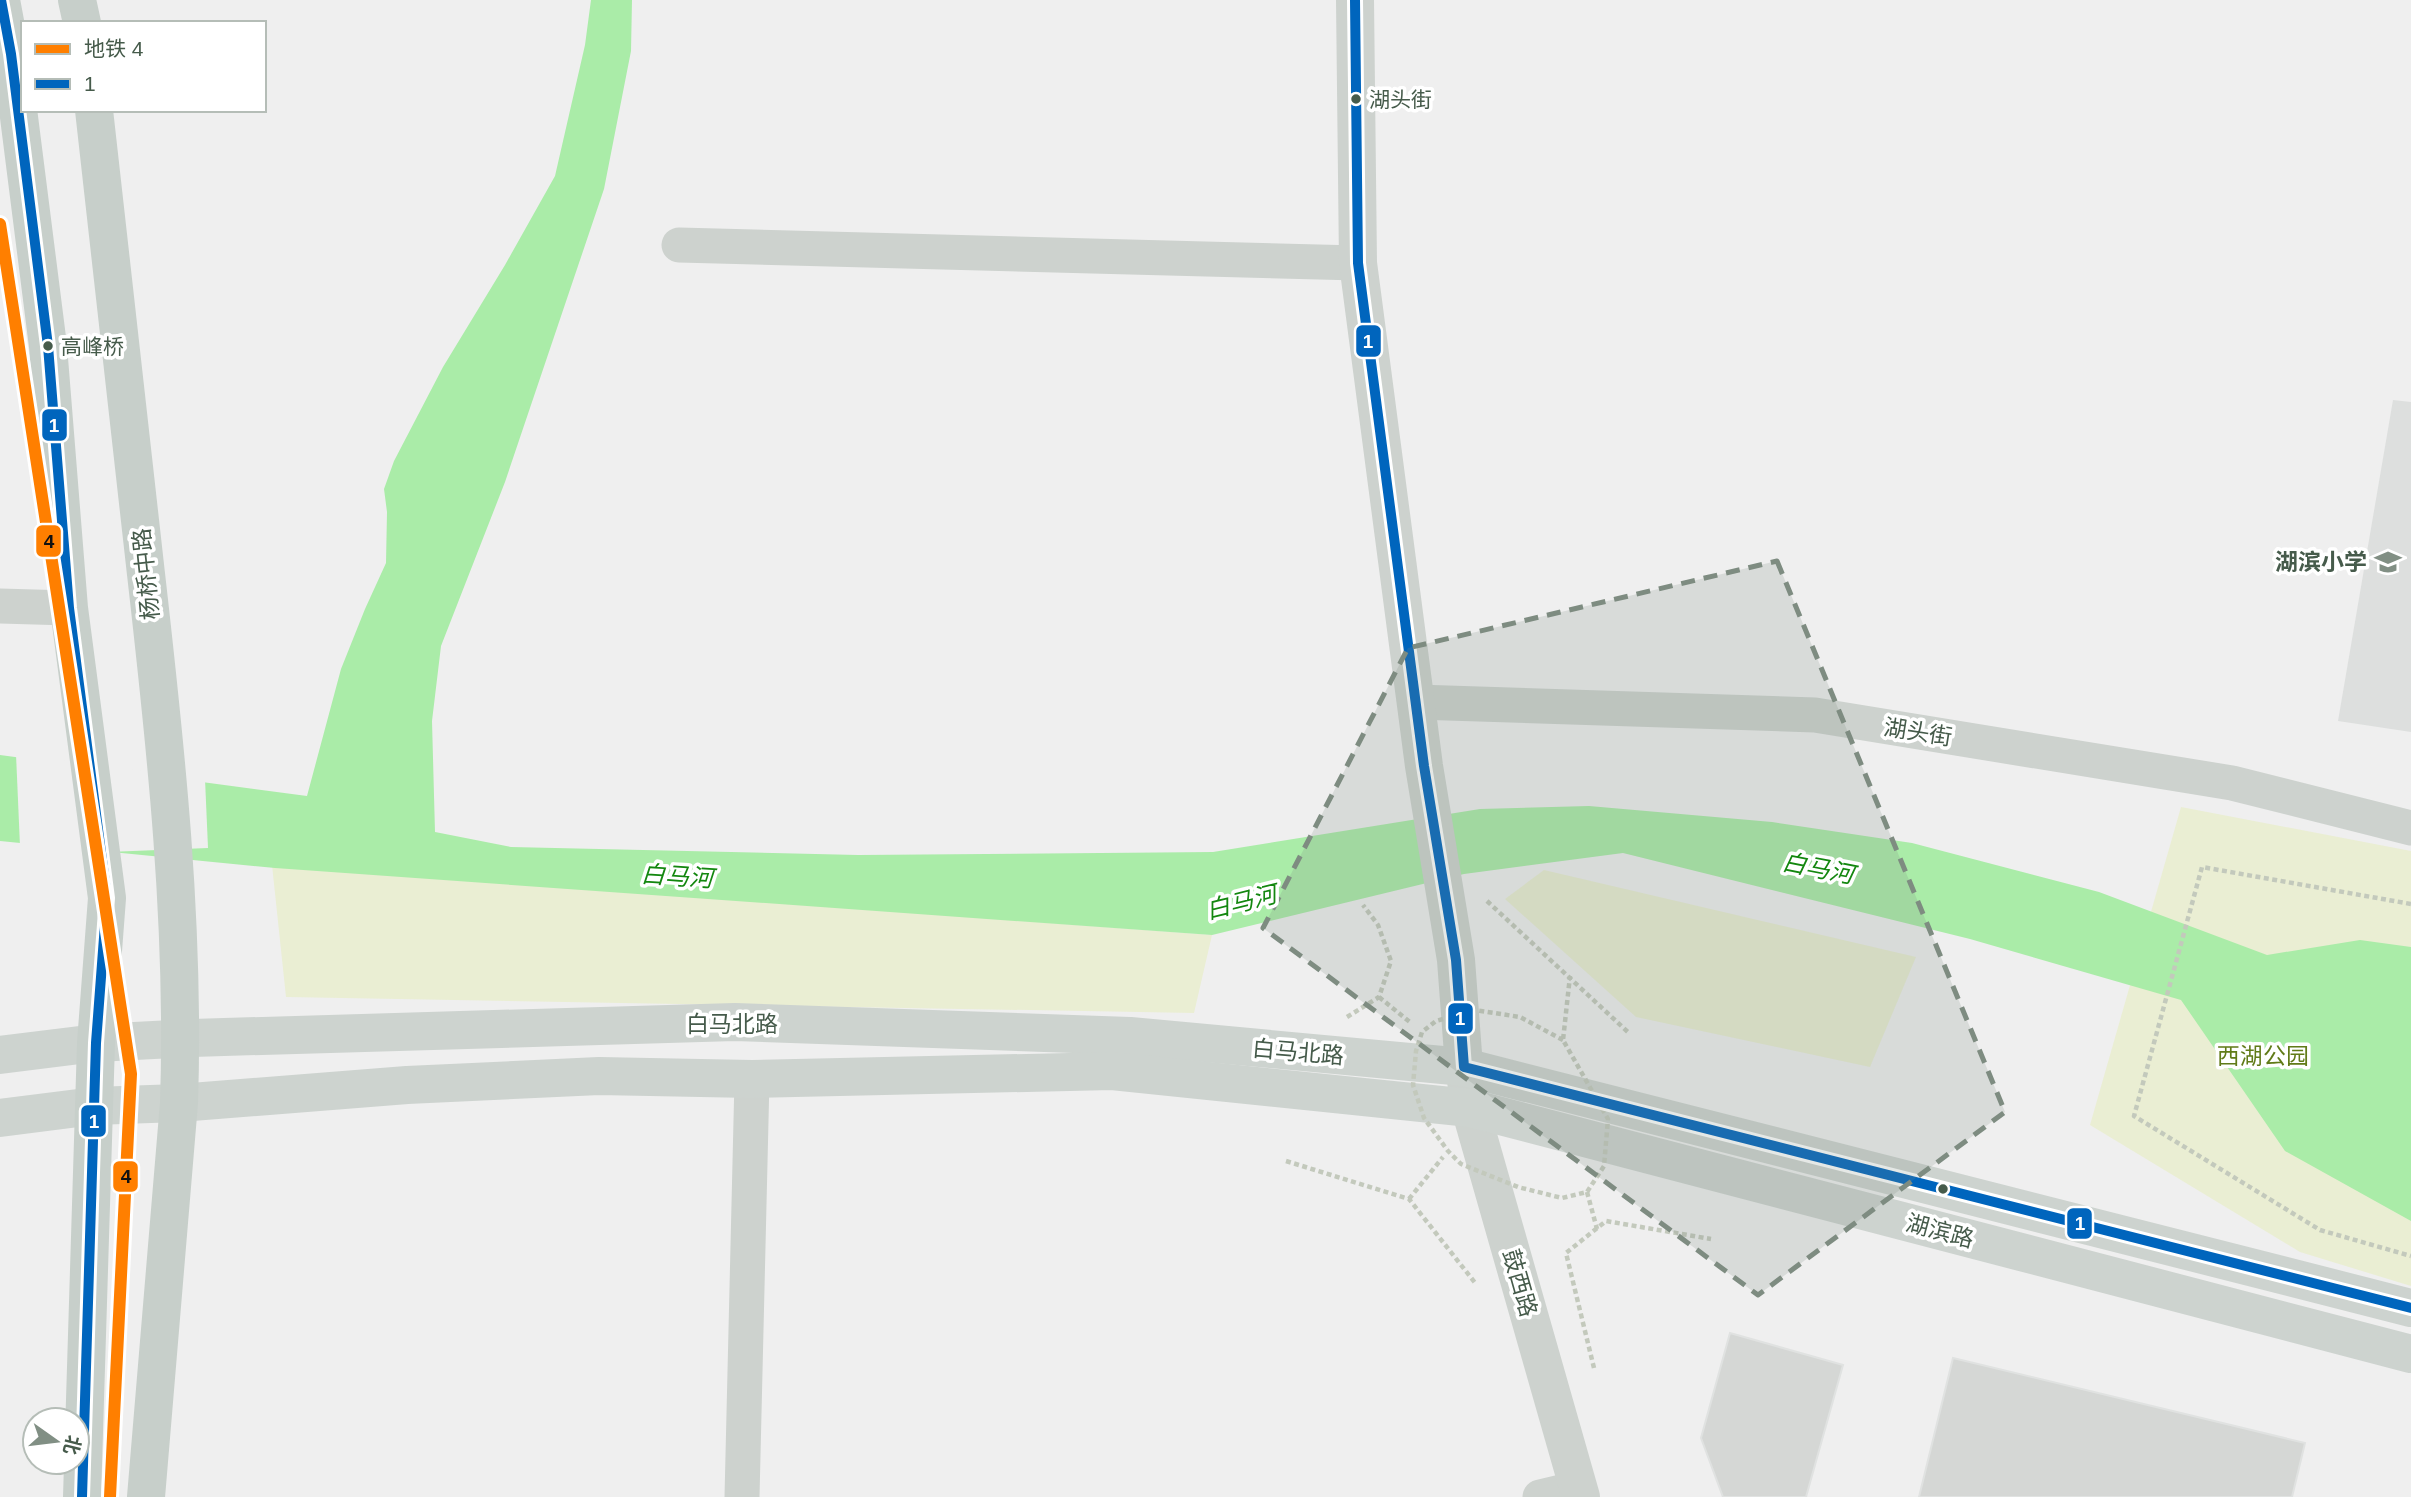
<svg xmlns="http://www.w3.org/2000/svg" width="2411" height="1497" font-family="Helvetica,'Noto Sans SC',sans-serif">
  <rect width="100%" height="100%" fill="#efefef"/>
  <path fill="#dddfde" d="M2393 400 2411 402V732L2338 721Z"/>
  <g fill="#eaeed3">
    <path d="M2181 807 2411 851V1286L2300 1252 2090 1125Z"/>
    <path d="M272 865 1212 935 1194 1013 286 997Z"/>
    <path d="M1544 870 1916 957 1870 1067 1636 1017 1505 899Z"/>
  </g>
  <path fill="#aaeca8" d="M591 0H632L631 51 604 189 505 482 441 646 432 721 435 832 511 847 858 855 1213 852 1480 809 1589 806 1772 822 1912 843 2099 892 2267 955 2360 940 2411 947V1221L2285 1151 2181 1000 1970 939 1623 853 1464 874 1212 935 275 868 0 841V755L307 796 341 669 365 609 386 563 387 512 384 489 394 461 443 367 505 265 555 176 585 45Z"/>
  <path fill="#efefef" d="M16 754 205 779 208 848 83 853 20 846Z"/>
  <g fill="#d5d7d5" stroke="#e0e2e1" stroke-width="2">
    <path d="M1730 1333 1843 1365 1806 1497H1723L1701 1438Z"/>
    <path d="M1953 1358 2305 1443 2292 1497H1919Z"/>
  </g>
  <g fill="none" stroke-linecap="round" stroke-linejoin="round">
    <g stroke="#c3c9bc" stroke-width="4.5" stroke-dasharray="5 3.5" stroke-linecap="butt">
      <path d="M1487 901 1630 1034"/>
      <path d="M2411 904 2202 867 2134 1116 2320 1230 2411 1256"/>
      <path d="M1379 997 1411 1023"/>
      <path d="M1347 1017 1379 997 1391 961 1378 925 1363 905"/>
      <path d="M1286 1161 1409 1199 1476 1284"/>
      <path d="M1587 1192 1597 1229"/>
      <path d="M1409 1199 1443 1157"/>
      <path d="M1594 1368 1566 1253 1606 1221 1711 1239"/>
    </g>
    <g stroke="#cdd2ce" stroke-width="35">
      <path d="M679 245 1358 263"/>
      <path d="M0 606 69 608"/>
      <path d="M1416 702 1815 715 2232 783 2411 828"/>
      <path d="M742 1497 752 1079"/>
      <path d="M1540 1497 1578 1488"/>
    </g>
    <path stroke="#cdd2ce" stroke-width="38" d="M1355 0 1358 263 1424 766 1456 960 1464 1067 1470 1108 1581 1497"/>
    <g stroke="#cdd3cf" stroke-width="38">
      <path d="M0 1055 96 1043 192 1038 735 1022 1130 1036 1464 1067 2411 1308"/>
      <path d="M0 1118 94 1106 179 1103 407 1085 599 1076 752 1079 1112 1071 1470 1108 2411 1354"/>
    </g>
    <g stroke="#c7cfca" stroke-width="38">
      <path d="M1 0 11 54 48 346 69 608 107 898 96 1043 82 1497"/>
      <path d="M77 0 82 23"/>
      <path d="M94 110C111 265 129 419 146 574 166 749 185 926 179 1103L146 1497"/>
    </g>
    <path stroke="#c3c9bc" stroke-width="4.5" stroke-dasharray="5 3.5" stroke-linecap="butt" d="M1563 1040 1520 1017 1475 1010 1436 1021 1422 1032 1416 1051 1413 1085 1424 1118 1448 1151 1461 1164 1518 1187 1562 1198 1587 1192 1604 1166 1608 1119 1563 1040 1570 976"/>
    <defs>
      <g id="bus-1">
        <path d="M1 0 11 54 48 346 69 608 107 898 96 1043 82 1497"/>
        <path d="M1355 0 1358 263 1424 766 1456 960 1464 1067 2411 1308"/>
      </g>
    </defs>
    <use href="#bus-1" stroke="#fff" stroke-width="16"/>
    <use href="#bus-1" stroke="#0065bd" stroke-width="10"/>
    <defs>
      <path id="metro-1" d="M0 224 131 1074 110 1497"/>
    </defs>
    <use href="#metro-1" stroke="#fff" stroke-width="18"/>
    <use href="#metro-1" stroke="#ff7f00" stroke-width="12"/>
  </g>
  <path fill="#7e8c81" fill-opacity="0.2" stroke="#7e8c81" stroke-width="5" stroke-dasharray="14 9" stroke-linejoin="round" d="M1777 561 2005 1112 1758 1295 1263 928 1408 648Z"/>
  <defs>
    <symbol id="school-bare" viewBox="-9 -9 18 18"><path d="M0-5L7-2L0 1L-7-2ZM-4 1L0 2.5L4 1V4Q0 6-4 4Z" fill="#818f84" stroke="#fff" stroke-width="2.5" paint-order="stroke"/></symbol>
  </defs>
  <g fill-rule="evenodd">
    <use href="#school-bare" x="2369" y="543" width="38" height="38"/>
  </g>
  <g fill="#465b4b" stroke="#fff" stroke-width="2.5">
    <circle cx="1356" cy="99" r="6"/>
    <circle cx="48" cy="346" r="6"/>
    <circle cx="1943" cy="1189" r="6"/>
  </g>
  <g text-anchor="middle" dominant-baseline="central" stroke-width="7" stroke-linejoin="round" paint-order="stroke">
    <g font-size="21" fill="#465b4b" stroke="#fff" text-anchor="start">
      <text x="1369" y="99">湖头街</text>
      <text x="61" y="346">高峰桥</text>
    </g>
    <g font-size="23" font-weight="bold" fill="#465b4b" stroke="#fff" text-anchor="end">
      <text x="2367" y="562">湖滨小学</text>
    </g>
    <g font-size="23" fill="#465b4b" stroke="#fff">
      <text transform="translate(146 574) rotate(-96)">杨桥中路</text>
      <text transform="translate(1918 732) rotate(9)">湖头街</text>
      <text x="732" y="1024">白马北路</text>
      <text transform="translate(1298 1052) rotate(5)">白马北路</text>
      <text transform="translate(1940 1231) rotate(15)">湖滨路</text>
      <text transform="translate(1520 1283) rotate(74)">鼓西路</text>
    </g>
    <g font-size="23" fill="#617b18" stroke="#fff">
      <text x="2263" y="1056">西湖公园</text>
    </g>
    <g font-size="24" font-style="italic" fill="#13870f" stroke="#fff">
      <text transform="translate(1818 868) rotate(11)">白马河</text>
      <text transform="translate(677 876) rotate(4)">白马河</text>
      <text transform="translate(1241 902) rotate(-14)">白马河</text>
    </g>
  </g>
  <g stroke="#fff" stroke-width="2.5">
    <rect x="1355" y="324" width="27" height="34" rx="7" fill="#0065bd"/>
    <rect x="41" y="408" width="27" height="34" rx="7" fill="#0065bd"/>
    <rect x="35" y="524" width="27" height="34" rx="7" fill="#ff7f00"/>
    <rect x="1447" y="1002" width="27" height="33" rx="7" fill="#0065bd"/>
    <rect x="80" y="1104" width="27" height="34" rx="7" fill="#0065bd"/>
    <rect x="112" y="1160" width="27" height="33" rx="7" fill="#ff7f00"/>
    <rect x="2066" y="1207" width="27" height="33" rx="7" fill="#0065bd"/>
  </g>
  <g font-size="19" text-anchor="middle" font-weight="bold" fill="#fff">
    <text x="1368" y="348">1</text>
    <text x="54" y="432">1</text>
    <text x="1460" y="1025">1</text>
    <text x="94" y="1128">1</text>
    <text x="2080" y="1230">1</text>
  </g>
  <g font-size="19" text-anchor="middle" font-weight="bold" fill="#111">
    <text x="49" y="548">4</text>
    <text x="126" y="1183">4</text>
  </g>
  <rect x="21" y="21" width="245" height="91" fill="#ffffff" stroke="#b5bdb7" stroke-width="2"/>
  <rect x="35" y="44" width="35" height="10" fill="#ff7f00" stroke="#b5bdb7" stroke-width="2"/>
  <text x="84" y="56" font-size="21" fill="#465b4b">地铁 4</text>
  <rect x="35" y="79" width="35" height="10" fill="#0065bd" stroke="#b5bdb7" stroke-width="2"/>
  <text x="84" y="91" font-size="21" fill="#465b4b">1</text>
  <g transform="translate(56 1441) rotate(104)"><circle r="33" fill="#ffffff" stroke="#b5bdb7" stroke-width="2"/>
  <path d="M0-5L12 26L0 18L-12 26Z" fill="#818f84"/>
  <text y="-10" font-size="19" font-weight="bold" text-anchor="middle" fill="#465b4b">北</text>
  </g>
</svg>
